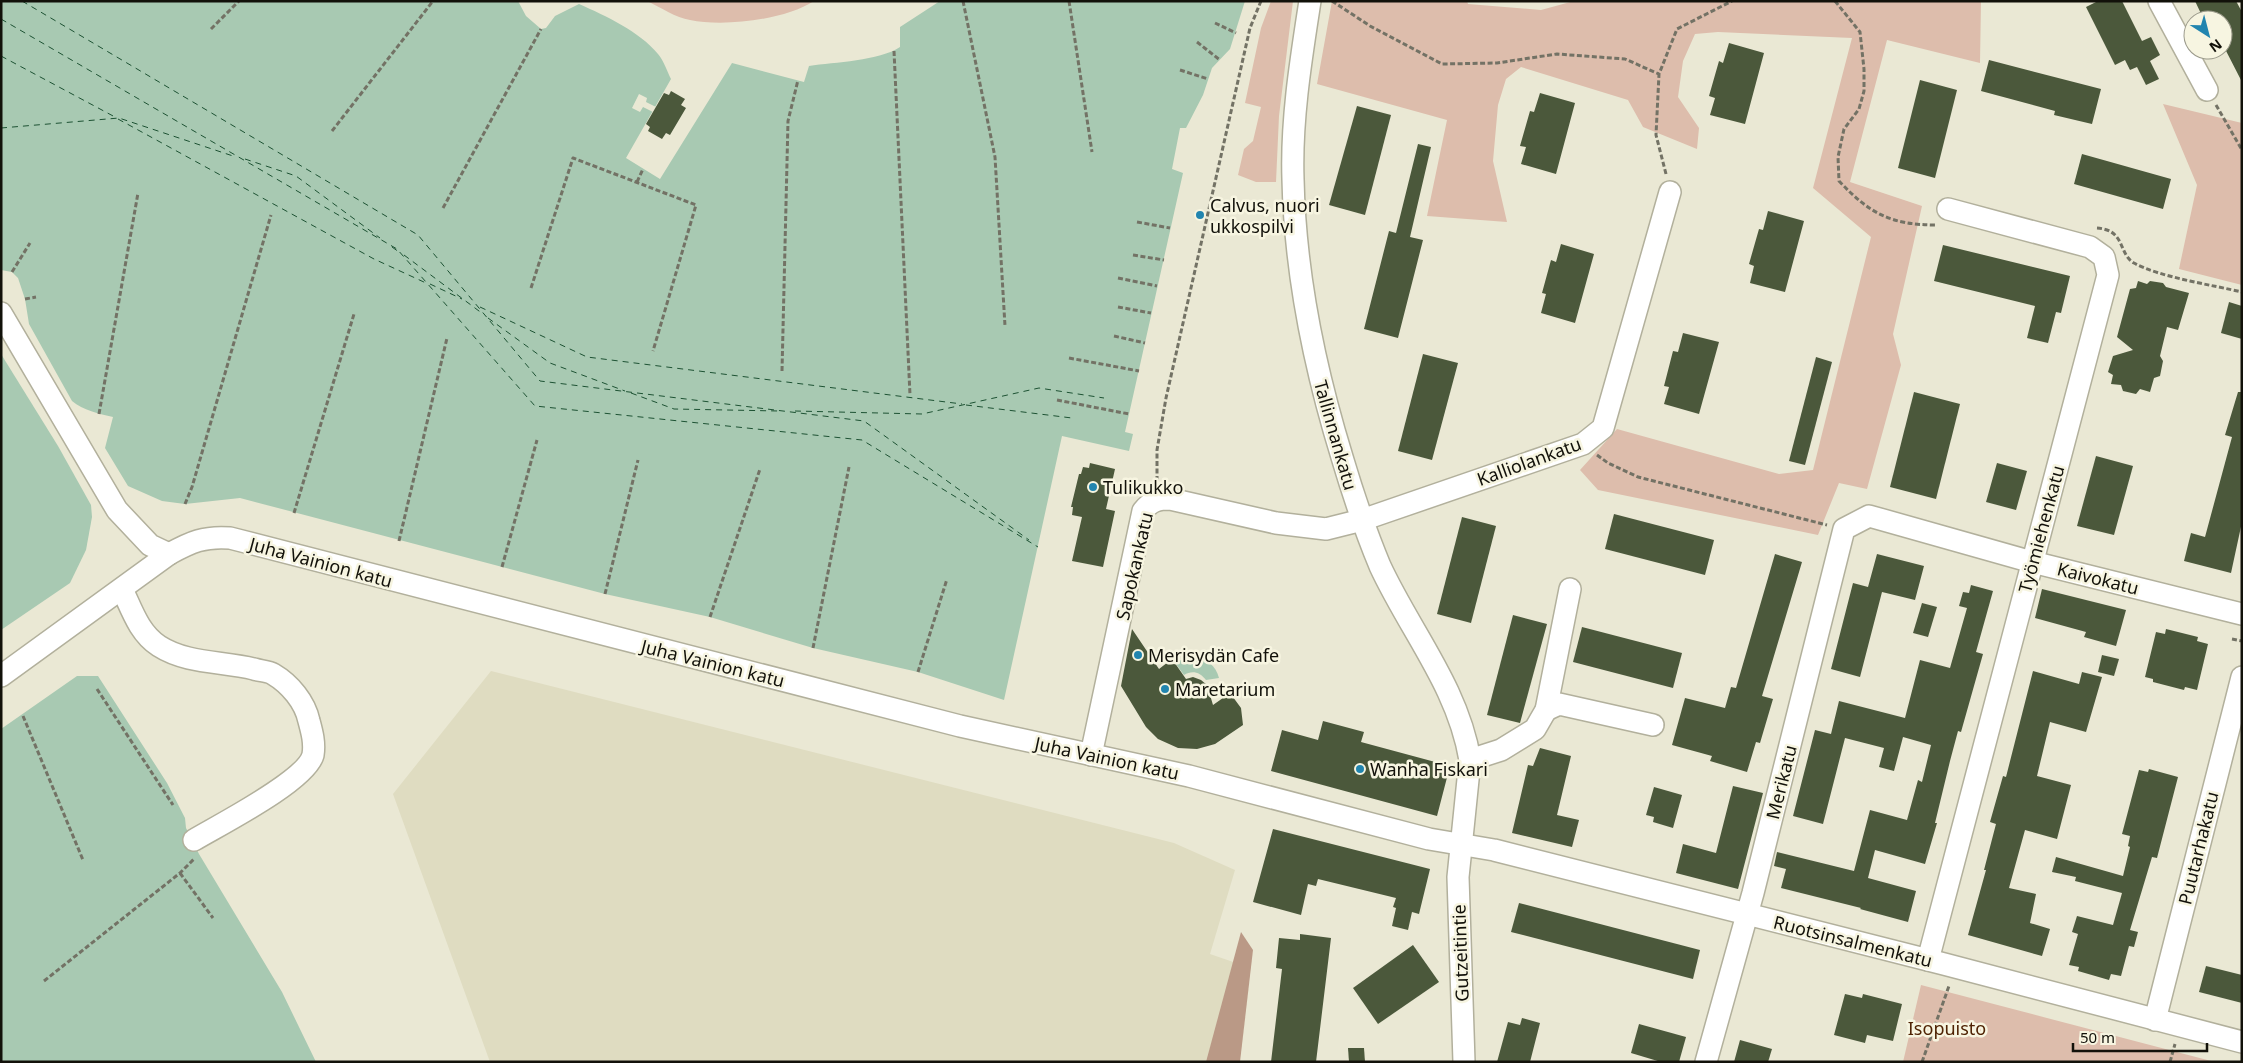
<svg xmlns="http://www.w3.org/2000/svg" width="2243" height="1063" font-family="'Noto Sans',sans-serif">
  <rect width="100%" height="100%" fill="#eae8d4"/>
  <path fill="#dfdcc1" d="M491 671 1174 843 1235 870 1210 954 1239 964 1214 1062H490L393 794Z"/>
  <g fill="#ddbdac">
    <path d="M647 1H814C785 20 724 27 690 20 676 18 660 7 647 1Z"/>
    <path d="M1271 1H1293L1279 116 1276 182H1256L1238 175 1244 149 1253 141 1261 107 1245 103 1261 28Z"/>
    <path d="M1332 1H1467L1468 4 1541 10 1574 1H1981L1980 63 1887 40 1850 182 1922 206 1893 334 1901 365 1867 489 1839 483 1818 535 1598 490 1580 470 1617 429 1779 474 1813 470 1871 237 1813 188 1852 38 1718 32 1695 34 1683 61 1678 97 1699 128 1697 149 1643 127 1628 100 1521 67 1506 79 1498 105 1493 161 1507 222 1427 216 1447 120 1317 84Z"/>
    <path d="M2163 104 2242 123V285L2179 269 2197 185Z"/>
    <path d="M1921 985 2215 1062H1903Z"/>
  </g>
  <path fill="#ba9986" d="M1241 932 1253 950 1240 1062H1206Z"/>
  <g fill="#a8c9b2">
    <path d="M1 1H518L526 16 541 29 546 28 555 16 579 4C606 16 639 31 658 54 664 61 667 71 671 79L626 158 660 179 732 63 804 82 809 66C835 62 879 61 900 47V27L940 1H1245L1230 49 1212 68 1203 95 1186 128H1180L1172 169 1183 173 1125 432 1133 434 1129 451 1062 436 1004 700 918 672 813 648 710 617 605 594 240 498 185 504 162 501 128 486 105 448 113 417C99 414 83 410 72 401L29 324 25 299 18 278 12 272 1 270Z"/>
    <path d="M1 354 58 446 91 505 92 517 86 550 70 583 1 630Z"/>
    <path d="M1192 658C1206 658 1216 665 1219 678L1206 680C1200 672 1192 670 1184 675L1176 664 1181 660Z"/>
    <path d="M77 676H98L167 783 185 818 186 828 199 854 282 992 316 1062H1V729Z"/>
  </g>
  <path fill="#eae8d4" d="M639 94 647 98 646 102 656 107 653 112 643 107 640 112 632 108Z"/>
  <g fill="none" stroke-linecap="round" stroke-linejoin="round">
    <g stroke="#1d5233" stroke-width="1" stroke-dasharray="6 5" stroke-linecap="butt">
      <path d="M22 1 418 235 540 381 864 421 1029 540"/>
      <path d="M1 19 397 249 535 406 862 440 1038 547"/>
      <path d="M1 56 115 117"/>
      <path d="M118 119 374 259 426 283"/>
      <path d="M1 128 119 118 236 157"/>
      <path d="M245 159 296 176 380 238"/>
      <path d="M392 247 399 252"/>
      <path d="M404 255 483 314"/>
      <path d="M430 284 462 299"/>
      <path d="M480 307 587 357 962 404"/>
      <path d="M488 318 550 363 625 391"/>
      <path d="M631 393 674 409 779 411"/>
      <path d="M966 405 1072 418"/>
      <path d="M795 411 922 414 1039 388 1104 398"/>
    </g>
  </g>
  <g fill="#4b583b">
    <path d="M2098 1H2122L2142 41 2151 37 2160 55 2150 61 2159 79 2146 85 2137 67 2130 70 2125 60 2115 65 2086 7Z"/>
    <path d="M2195 1H2236L2242 12V82L2223 45V20H2204Z"/>
    <path d="M1729 43 1764 53 1745 124 1710 115 1715 98 1709 96 1719 61 1723 63Z"/>
    <path d="M1989 60 2101 89 2092 124 2054 115 2055 111 1981 91Z"/>
    <path d="M1920 80 1957 90 1935 178 1898 168Z"/>
    <path d="M671 91 685 99 681 105 686 108 670 135 666 133 662 139 648 131 650 127 646 124 664 93 669 95Z"/>
    <path d="M1540 93 1575 103 1556 174 1521 164 1526 147 1520 146 1530 111 1534 112Z"/>
    <path d="M1357 106 1391 115 1365 215 1329 205Z"/>
    <path d="M1418 144 1431 147 1410 237 1423 240 1398 338 1364 329 1389 231 1396 233Z"/>
    <path d="M2082 154 2171 179 2163 209 2074 184Z"/>
    <path d="M1768 211 1804 221 1785 292 1750 283 1754 266 1749 264 1759 229 1763 230Z"/>
    <path d="M1561 244 1594 254 1575 323 1541 313 1546 294 1542 293 1551 260 1556 262Z"/>
    <path d="M1943 245 2070 276 2061 313 2056 312 2048 343 2027 338 2035 306 1934 281Z"/>
    <path d="M2138 281 2147 284 2150 281 2163 283 2166 287 2189 293 2178 330 2167 327 2160 356 2163 361 2160 376 2154 378 2150 392 2140 389 2136 394 2123 391 2121 385 2111 384 2113 375 2108 372 2113 356 2133 350 2117 337 2130 289 2136 288Z"/>
    <path d="M2229 302 2242 306V339L2221 333Z"/>
    <path d="M1683 333 1719 342 1699 414 1664 404 1669 387 1664 386 1673 351 1678 352Z"/>
    <path d="M1423 354 1458 363 1432 460 1398 451Z"/>
    <path d="M1816 357 1832 362 1805 465 1789 461Z"/>
    <path d="M1914 392 1960 404 1936 499 1890 487Z"/>
    <path d="M2238 392H2242V522L2231 573 2184 561 2191 533 2205 537 2232 437 2225 435Z"/>
    <path d="M2096 456 2133 466 2114 535 2077 526Z"/>
    <path d="M1090 463 1115 469 1106 509 1115 511 1103 567 1072 561 1082 517 1072 515 1073 507H1071L1079 474H1081L1083 467 1089 468Z"/>
    <path d="M1997 463 2027 471 2016 510 1986 502Z"/>
    <path d="M1614 514 1714 540 1705 575 1605 549Z"/>
    <path d="M1462 517 1496 526 1471 623 1437 614Z"/>
    <path d="M1775 554 1802 562 1762 696 1773 699 1760 743 1756 742 1747 772 1710 761 1712 756 1672 745 1685 698 1725 708 1731 687 1736 688Z"/>
    <path d="M1877 554 1924 566 1915 600 1882 592 1860 677 1831 669 1853 583 1868 587Z"/>
    <path d="M1971 585 1993 591 1976 652 1983 654 1961 732 1958 731 1950 761 1935 823H1937L1925 864 1875 850 1868 878 1916 891 1908 922 1860 909 1861 908 1781 888 1786 869 1774 866 1777 852 1854 871 1870 810 1907 820 1918 780 1922 782 1931 745 1903 737 1894 771 1879 767 1884 748 1845 738 1823 824 1793 816 1815 730 1831 734 1839 701 1905 718 1920 660 1950 668 1967 608 1959 606 1963 592 1969 593Z"/>
    <path d="M2042 589 2126 610 2116 646 2084 637 2086 632 2035 618Z"/>
    <path d="M1922 603 1937 607 1928 637 1913 633Z"/>
    <path d="M1513 615 1547 624 1520 723 1487 715Z"/>
    <path d="M1582 627 1682 653 1673 688 1573 662Z"/>
    <path d="M1132 629 1159 669 1172 659 1186 679 1193 677 1201 680 1207 685 1213 705 1230 693 1241 708 1243 725 1215 744 1197 749 1178 748 1158 739 1146 727 1121 686Z"/>
    <path d="M2166 629 2198 637 2197 641 2208 644 2197 690 2185 687 2184 690 2153 682V679L2145 677 2156 632 2165 634Z"/>
    <path d="M2102 655 2119 659 2114 676 2098 672Z"/>
    <path d="M2033 671 2079 684 2082 672 2102 677 2086 732 2050 722 2037 776 2071 785 2057 839 2025 830 2009 888 2036 894 2030 923 2050 929 2042 956 1968 935 1986 870H1984L1996 824 1990 822 2003 776 2006 777Z"/>
    <path d="M1323 721 1364 732 1361 742 1450 766 1437 816 1271 771 1282 730 1318 740Z"/>
    <path d="M1540 748 1571 756 1557 815 1579 820 1572 847 1512 833 1528 765 1533 766Z"/>
    <path d="M2149 769 2178 777 2157 858 2152 857 2130 930 2138 932 2134 947 2129 946 2121 976 2111 974 2109 980 2078 971 2079 967 2069 965 2078 934 2072 932 2077 916 2113 925 2122 893 2075 881 2076 877 2052 872 2056 857 2123 876 2130 847 2128 846 2130 836 2122 834 2139 770 2148 772Z"/>
    <path d="M1733 786 1763 793 1738 889 1676 873 1683 844 1716 853Z"/>
    <path d="M1654 787 1682 795 1673 828 1653 822 1654 817 1646 815Z"/>
    <path d="M1273 829 1430 869 1419 914 1412 912 1408 930 1392 926 1396 908 1393 907 1396 898 1318 879 1316 886 1308 884 1301 915 1253 902Z"/>
    <path d="M1519 903 1700 950 1693 979 1511 932Z"/>
    <path d="M1300 934 1331 938 1316 1062H1271L1282 969 1276 968 1279 938 1300 940Z"/>
    <path d="M1413 945 1439 982 1378 1024 1353 988Z"/>
    <path d="M2206 966 2242 975V1003L2199 992Z"/>
    <path d="M1845 994 1862 998 1863 994 1902 1004 1893 1041 1867 1035 1865 1043 1834 1035Z"/>
    <path d="M1522 1018 1540 1023 1530 1062H1497L1508 1022 1520 1025Z"/>
    <path d="M1639 1024 1686 1037 1679 1062H1661L1631 1053Z"/>
    <path d="M1740 1040 1772 1049 1768 1062H1734Z"/>
    <path d="M1348 1048H1364L1365 1062H1349Z"/>
  </g>
  <g fill="none" stroke-linecap="round" stroke-linejoin="round">
    <defs>
      <g id="minor">
        <path d="M1310 1C1301 59 1291 120 1293 179 1295 274 1314 366 1342 457 1353 494 1365 530 1380 566 1410 631 1458 687 1470 760L1458 877 1464 1062"/>
        <path d="M2159 1 2207 90"/>
        <path d="M1 313 117 510 150 545 169 554"/>
        <path d="M122 589C132 610 139 633 159 646 187 664 223 661 254 669 260 671 268 671 273 674 290 684 305 702 309 721 312 732 315 743 313 755 306 781 219 825 194 840"/>
        <path d="M1 676 169 554C191 542 204 536 230 538L960 726 1189 776 1429 839 1494 850 1944 964 2242 1042"/>
        <path d="M1546 710 1559 704 1653 725"/>
        <path d="M1091 755 1143 511C1151 501 1157 499 1170 499L1276 523 1326 529 1362 520 1583 444 1603 428 1670 192"/>
        <path d="M1470 760 1501 750 1535 729 1546 710 1570 589"/>
        <path d="M1928 960 2108 275 2104 257 2090 247 1948 209"/>
        <path d="M2155 1020 2242 677"/>
        <path d="M1706 1062 1753 893 1844 529 1869 516 2032 562 2242 614"/>
      </g>
    </defs>
    <use href="#minor" stroke="#b2b09c" stroke-width="24"/>
    <g stroke="#737265" stroke-width="3" stroke-dasharray="5 2.5" stroke-linecap="butt">
      <path d="M963 1 995 157 1005 326"/>
      <path d="M1069 1 1092 152"/>
      <path d="M1332 1 1370 26 1442 64 1497 63 1557 54 1625 59 1659 74"/>
      <path d="M1835 1 1860 32 1864 69V91L1859 109 1844 129 1838 157 1839 181C1870 214 1891 225 1937 225"/>
      <path d="M1215 23 1236 33"/>
      <path d="M211 29 239 1"/>
      <path d="M1197 42 1220 60"/>
      <path d="M894 51 910 395"/>
      <path d="M1180 70 1208 79"/>
      <path d="M2216 105 2242 150"/>
      <path d="M332 131 433 1"/>
      <path d="M1666 174 1656 135 1659 74 1677 29 1732 1"/>
      <path d="M637 182 643 169"/>
      <path d="M443 208 541 29"/>
      <path d="M1137 222 1170 228"/>
      <path d="M2097 228C2126 230 2118 254 2134 263 2159 277 2212 285 2242 292"/>
      <path d="M1133 255 1164 260"/>
      <path d="M12 272 30 243"/>
      <path d="M1118 278 1157 286"/>
      <path d="M531 288 573 158 696 205 653 351"/>
      <path d="M25 299 36 297"/>
      <path d="M1118 307 1151 313"/>
      <path d="M1114 336 1145 343"/>
      <path d="M1069 358 1139 371"/>
      <path d="M782 371 788 121 798 80"/>
      <path d="M1057 400 1129 414"/>
      <path d="M99 414 138 193"/>
      <path d="M1597 455 1608 463 1638 477 1827 525"/>
      <path d="M1157 481V450L1166 398 1250 28 1261 1"/>
      <path d="M185 504 192 487 271 215"/>
      <path d="M294 513 354 314"/>
      <path d="M399 541 447 338"/>
      <path d="M502 567 537 440"/>
      <path d="M605 594 638 460"/>
      <path d="M710 617 760 469"/>
      <path d="M2232 639 2242 641"/>
      <path d="M813 648 849 467"/>
      <path d="M918 672 947 579"/>
      <path d="M97 689 173 805"/>
      <path d="M23 716 83 860"/>
      <path d="M180 873 213 918"/>
      <path d="M44 981 180 873 195 858"/>
      <path d="M1922 1062 1949 986"/>
      <path d="M2170 1062 2175 1044"/>
    </g>
    <use href="#minor" stroke="#fff" stroke-width="21"/>
  </g>
  <g fill="#2285af" stroke="#f7f5e1" stroke-width="2">
    <circle cx="1200" cy="215" r="5"/>
    <circle cx="1093" cy="487" r="5"/>
    <circle cx="1138" cy="655" r="5"/>
    <circle cx="1165" cy="689" r="5"/>
    <circle cx="1360" cy="769" r="5"/>
  </g>
  <g text-anchor="middle" dominant-baseline="central" stroke-width="5" stroke-linejoin="round" paint-order="stroke">
    <g font-size="18" fill="#12110a" stroke="#f7f5e1" text-anchor="start">
      <text x="1210" y="205">Calvus, nuori<tspan x="1210" dy="21">ukkospilvi</tspan></text>
      <text x="1103" y="487">Tulikukko</text>
      <text x="1148" y="655">Merisydän Cafe</text>
      <text x="1175" y="689">Maretarium</text>
      <text x="1370" y="769">Wanha Fiskari</text>
    </g>
    <g font-size="18" fill="#12110a" stroke="#f7f5e1">
      <text transform="translate(1336 435) rotate(74)">Tallinnankatu</text>
      <text transform="translate(1529 461) rotate(-20)">Kalliolankatu</text>
      <text transform="translate(2041 529) rotate(-75)">Työmiehenkatu</text>
      <text transform="translate(321 562) rotate(15)">Juha Vainion katu</text>
      <text transform="translate(1134 566) rotate(-77)">Sapokankatu</text>
      <text transform="translate(2098 578) rotate(14)">Kaivokatu</text>
      <text transform="translate(713 663) rotate(14)">Juha Vainion katu</text>
      <text transform="translate(1107 758) rotate(12)">Juha Vainion katu</text>
      <text transform="translate(1781 782) rotate(-76)">Merikatu</text>
      <text transform="translate(2198 848) rotate(-76)">Puutarhakatu</text>
      <text transform="translate(1853 941) rotate(14)">Ruotsinsalmenkatu</text>
      <text transform="translate(1460 953) rotate(-92)">Gutzeitintie</text>
    </g>
    <g font-size="18" fill="#4f2304" stroke="#f7f5e1">
      <text x="1947" y="1028">Isopuisto</text>
    </g>
  </g>
  <rect width="2243" height="1063" fill="none" stroke="#12110a" stroke-width="5"/>
  <g transform="translate(2208 35) rotate(144)"><circle r="24" fill="#f7f5e1" stroke="#9b9a8b"/>
  <path d="M0-4L9 19L0 12L-9 19Z" fill="#2285af"/>
  <text y="-8" font-size="14" font-weight="bold" text-anchor="middle" fill="#12110a">N</text>
  </g>
  <path d="M2073 1043v8h134v-8" fill="none" stroke="#12110a" stroke-width="2.5"/>
  <text x="2080" y="1043" font-size="15" fill="#12110a" stroke="#f7f5e1" stroke-width="4" paint-order="stroke">50 m</text>
</svg>
